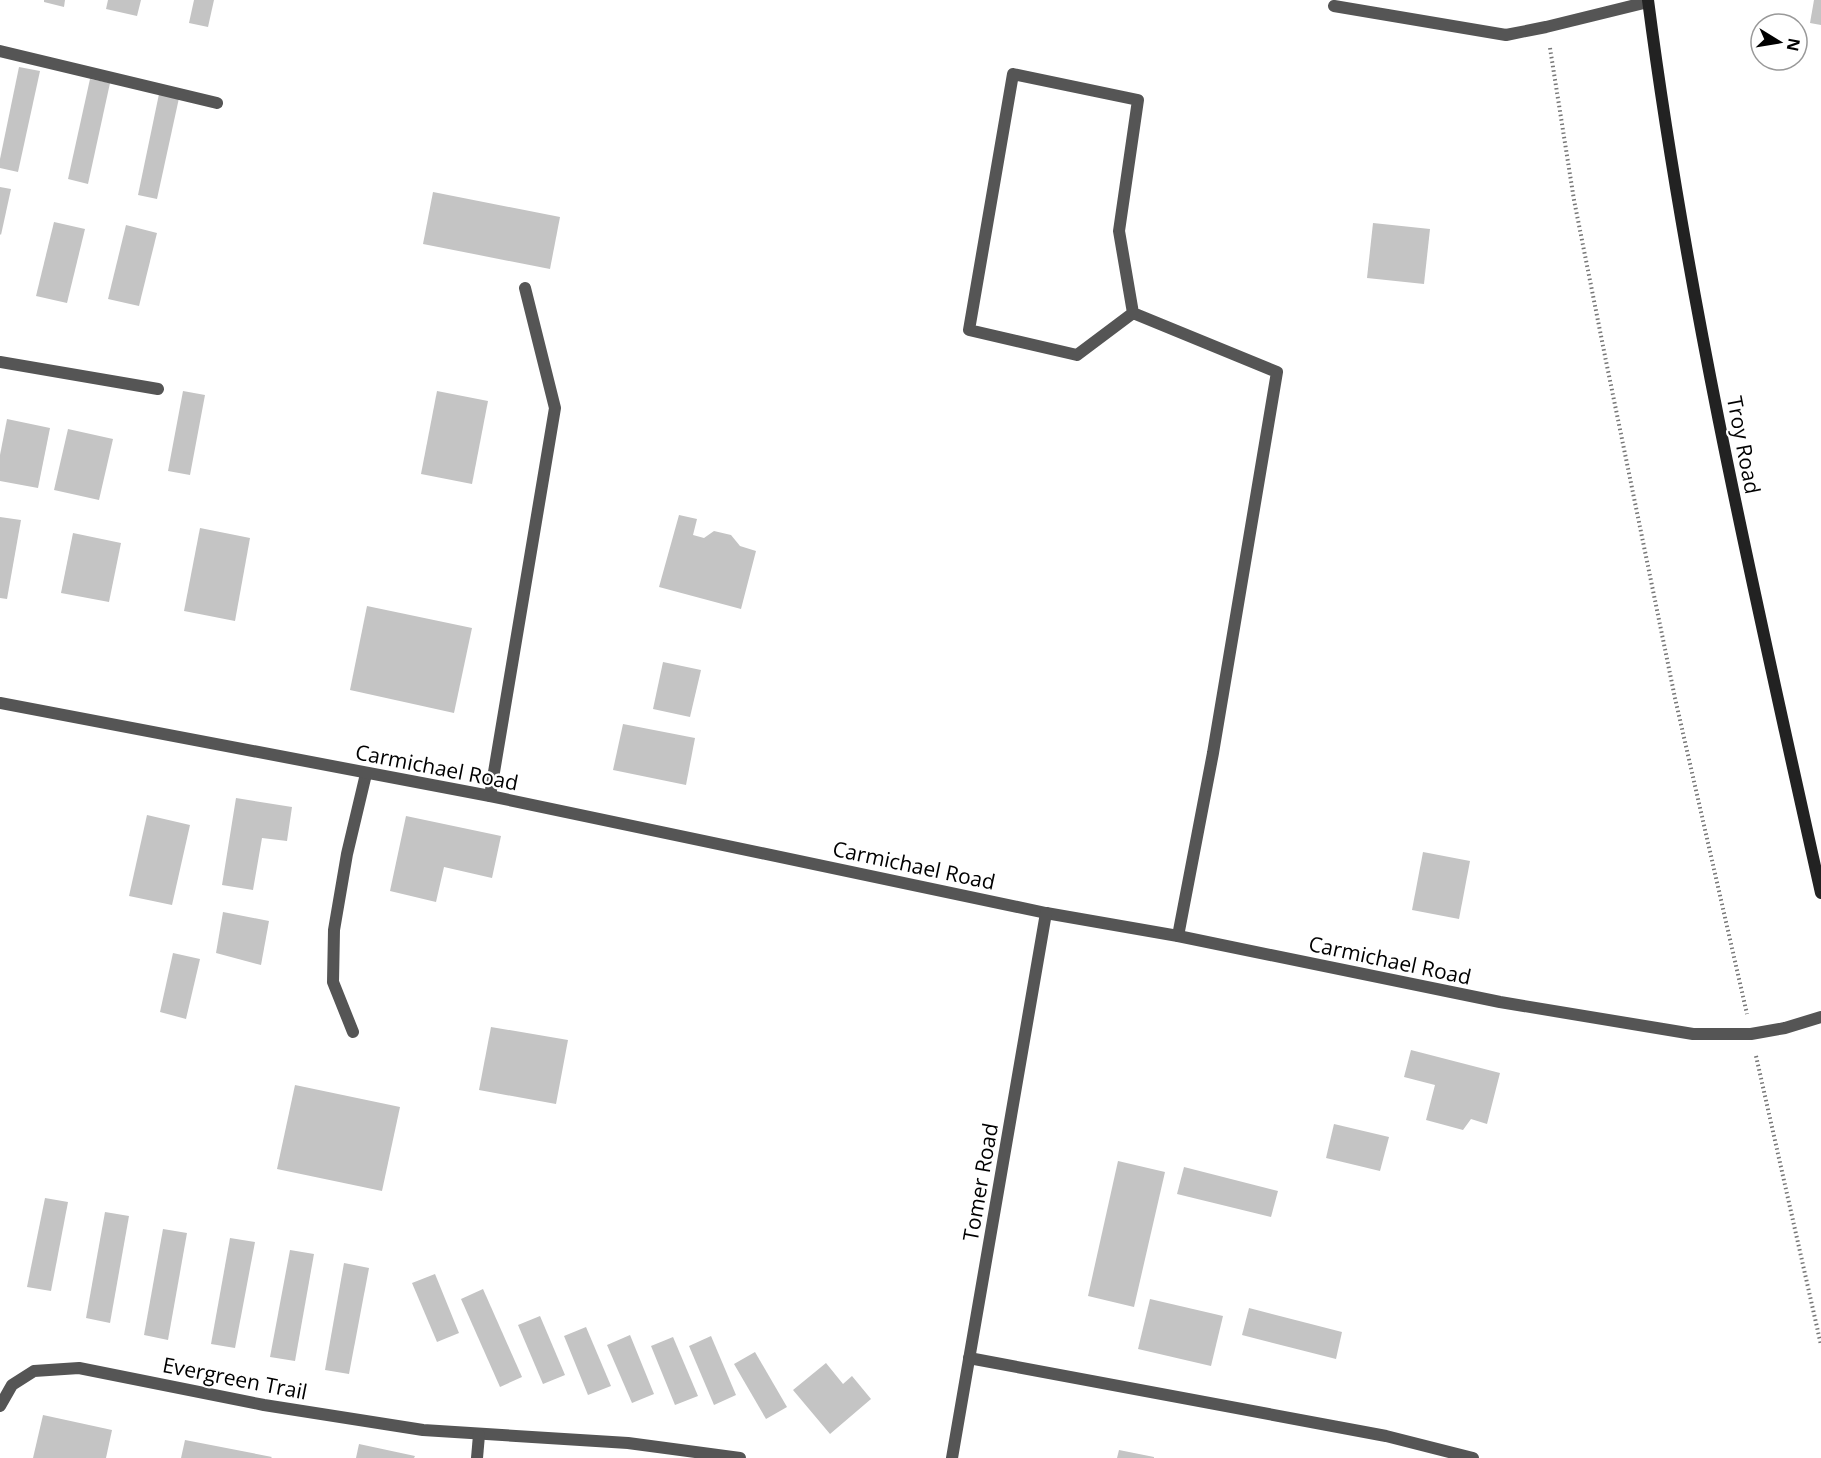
<svg xmlns="http://www.w3.org/2000/svg" width="1821" height="1458" font-family="'Open Sans',sans-serif">
  <rect width="100%" height="100%" fill="#fff"/>
  <g fill="#c4c4c4">
    <path d="M44 0H65L64 7 44 2Z"/>
    <path d="M108 0H141L137 16 106 9Z"/>
    <path d="M194 0H214L208 27 189 23Z"/>
    <path d="M1814 0H1821V25L1810 23Z"/>
    <path d="M19 67 40 71 18 172 0 168V159Z"/>
    <path d="M90 79 110 83 88 184 68 179Z"/>
    <path d="M159 94 179 98 157 199 138 195Z"/>
    <path d="M0 187 11 189 1 235 0 234Z"/>
    <path d="M433 192 560 217 550 269 423 244Z"/>
    <path d="M54 222 85 229 67 303 36 296Z"/>
    <path d="M1373 223 1430 229 1424 284 1367 278Z"/>
    <path d="M126 225 157 233 139 306 108 299Z"/>
    <path d="M183 391 205 395 190 475 168 471Z"/>
    <path d="M437 391 488 401 472 484 421 474Z"/>
    <path d="M7 419 50 428 38 488 0 481V455Z"/>
    <path d="M68 429 113 439 99 500 54 490Z"/>
    <path d="M679 515 697 519 693 535 704 538 714 531 731 535 740 546 756 551 741 609 659 587Z"/>
    <path d="M0 517 21 520 7 599 0 598Z"/>
    <path d="M200 528 250 538 235 621 184 611Z"/>
    <path d="M73 533 121 543 109 602 61 593Z"/>
    <path d="M367 606 472 628 454 713 350 690Z"/>
    <path d="M663 662 701 670 690 717 653 709Z"/>
    <path d="M623 724 695 738 686 785 613 770Z"/>
    <path d="M236 798 292 807 287 841 262 838 253 890 222 885Z"/>
    <path d="M147 815 190 825 172 905 129 896Z"/>
    <path d="M406 816 501 836 492 878 444 867 436 902 390 891Z"/>
    <path d="M1423 852 1470 861 1459 919 1412 910Z"/>
    <path d="M223 912 269 921 261 965 216 953Z"/>
    <path d="M173 953 200 959 186 1019 160 1012Z"/>
    <path d="M491 1027 568 1040 556 1104 479 1090Z"/>
    <path d="M1411 1050 1500 1073 1487 1124 1471 1119 1463 1130 1426 1120 1435 1085 1404 1077Z"/>
    <path d="M295 1085 400 1107 382 1191 277 1169Z"/>
    <path d="M1334 1124 1389 1137 1380 1171 1326 1158Z"/>
    <path d="M1118 1161 1165 1172 1134 1307 1088 1296Z"/>
    <path d="M1184 1167 1278 1191 1271 1217 1177 1194Z"/>
    <path d="M45 1198 68 1202 51 1291 27 1287Z"/>
    <path d="M105 1212 129 1216 110 1323 86 1318Z"/>
    <path d="M163 1229 187 1233 168 1340 144 1335Z"/>
    <path d="M230 1238 255 1242 235 1348 211 1344Z"/>
    <path d="M290 1250 314 1254 295 1361 270 1357Z"/>
    <path d="M344 1263 369 1268 349 1374 325 1370Z"/>
    <path d="M435 1274 459 1333 437 1342 412 1283Z"/>
    <path d="M483 1289 522 1377 500 1387 461 1299Z"/>
    <path d="M1150 1299 1223 1316 1211 1366 1138 1349Z"/>
    <path d="M1249 1308 1342 1332 1336 1359 1242 1335Z"/>
    <path d="M540 1316 565 1375 543 1384 518 1325Z"/>
    <path d="M586 1327 611 1386 588 1395 564 1336Z"/>
    <path d="M630 1335 654 1394 632 1403 607 1345Z"/>
    <path d="M711 1336 736 1395 714 1405 689 1346Z"/>
    <path d="M673 1337 698 1396 675 1405 651 1346Z"/>
    <path d="M755 1352 787 1407 766 1419 734 1364Z"/>
    <path d="M826 1363 843 1384 852 1376 871 1399 830 1434 793 1390Z"/>
    <path d="M43 1415 112 1430 106 1458H33Z"/>
    <path d="M185 1440 272 1457 271 1458H181Z"/>
    <path d="M359 1444 415 1456 414 1458H356Z"/>
    <path d="M1119 1450 1154 1457V1458H1117Z"/>
  </g>
  <g fill="none" stroke-linecap="round" stroke-linejoin="round">
    <g stroke="#777" stroke-width="4" stroke-dasharray="1.5 3" stroke-linecap="butt">
      <path d="M1550 48 1574 200 1606 361 1675 698 1747 1014"/>
      <path d="M1756 1056 1821 1345"/>
    </g>
    <g stroke="#555" stroke-width="12">
      <path d="M1334 6 1506 35 1546 27 1648 2"/>
      <path d="M1133 313 1077 355 969 330 1013 74 1138 100 1119 231 1133 313 1277 372 1213 753 1178 936"/>
      <path d="M490 796 555 408 525 288"/>
      <path d="M353 1032 333 982 334 930 347 854 366 774"/>
      <path d="M969 1358 1386 1436 1473 1458"/>
    </g>
    <g stroke="#555" stroke-width="12">
      <path d="M0 51 217 103"/>
      <path d="M0 362 158 389"/>
      <path d="M0 703 490 796 1046 913 1178 936 1500 1002 1693 1034H1751L1785 1028 1821 1017"/>
      <path d="M0 1406 12 1385 34 1371 79 1368 264 1405 423 1430 628 1443 740 1458"/>
      <path d="M477 1458 479 1435"/>
      <path d="M952 1458 1046 913"/>
    </g>
    <path stroke="#222" stroke-width="12" d="M1648 0C1687 301 1755 597 1821 893"/>
  </g>
  <g text-anchor="middle" dominant-baseline="central" stroke-width="4.5" stroke-linejoin="round" paint-order="stroke">
    <g font-size="21" fill="#000" stroke="#fff">
      <text transform="translate(1744 445) rotate(79)">Troy Road</text>
      <text transform="translate(437 767) rotate(11)">Carmichael Road</text>
      <text transform="translate(914 865) rotate(12)">Carmichael Road</text>
      <text transform="translate(1390 960) rotate(12)">Carmichael Road</text>
      <text transform="translate(980 1182) rotate(-80)">Tomer Road</text>
      <text transform="translate(235 1378) rotate(11)">Evergreen Trail</text>
    </g>
  </g>
  <g transform="translate(1779 42) rotate(101)"><circle r="28" fill="#ffffff" stroke="#999999" stroke-width="1.5"/>
  <path d="M0-4.5L10 22L0 15L-10 22Z" fill="#000000"/>
  <text y="-9" font-size="16" font-weight="bold" text-anchor="middle" fill="#000000">N</text>
  </g>
</svg>
